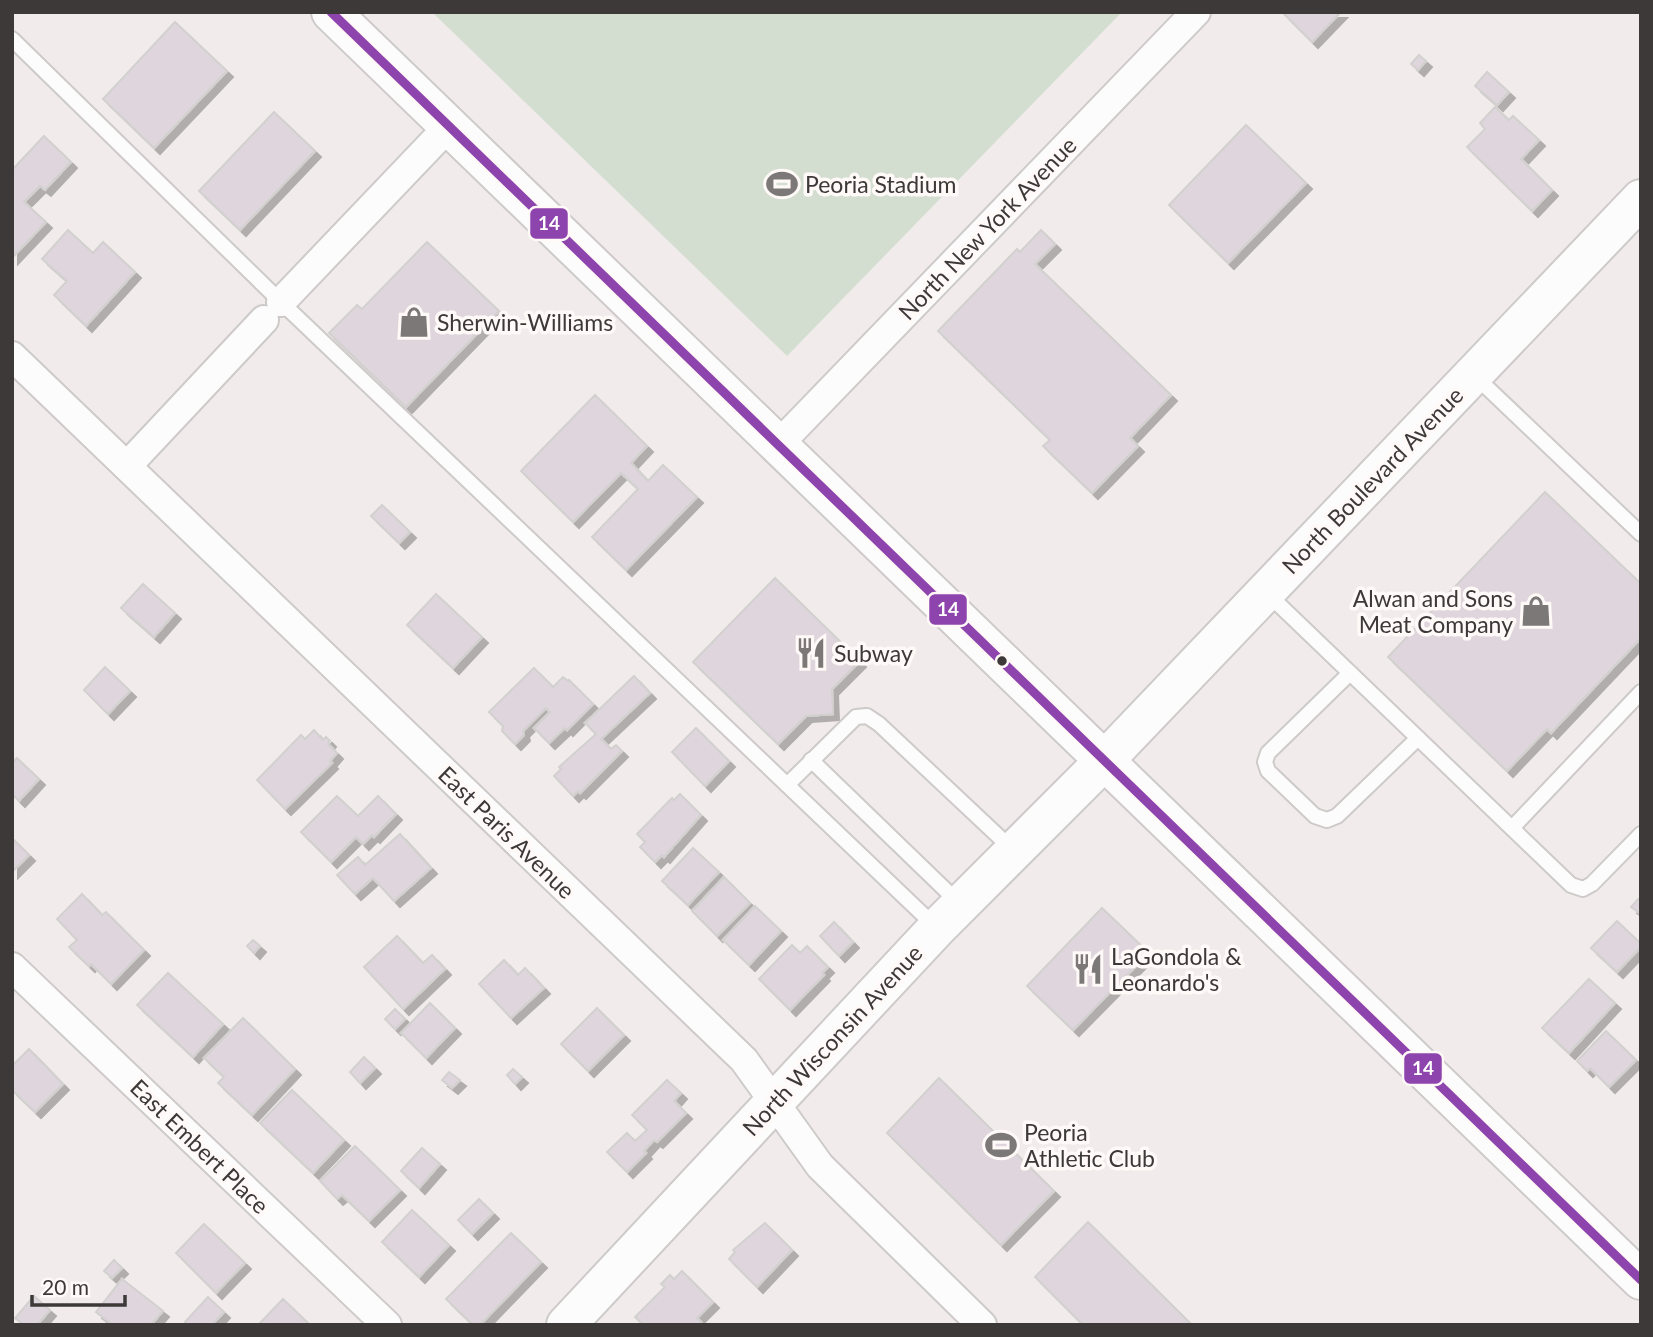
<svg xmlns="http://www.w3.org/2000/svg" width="1653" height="1337" font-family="Lato,sans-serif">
  <defs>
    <filter id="shadow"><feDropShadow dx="6" dy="6" stdDeviation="0" flood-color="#0004"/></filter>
  </defs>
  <rect width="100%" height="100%" fill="#f1eceb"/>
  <path fill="#d3ded1" d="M432 12H1122L787 356Z"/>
  <g fill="#ded6dc" stroke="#d3d0d0" stroke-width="2" filter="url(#shadow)">
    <path d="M1286 12H1341L1312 42 1284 14Z"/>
    <path d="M175 22 227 71 154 148 103 99Z"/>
    <path d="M1419 55 1426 61 1418 70 1411 64Z"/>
    <path d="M1487 72 1509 92 1497 105 1475 86Z"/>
    <path d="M1495 107 1509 120 1513 116 1539 140 1521 159 1552 190 1532 211 1467 147 1485 129 1480 123Z"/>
    <path d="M274 112 315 151 240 230 199 191Z"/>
    <path d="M1246 125 1306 183 1228 263 1169 205Z"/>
    <path d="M44 136 71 162 45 190 40 186 24 202 46 222 12 258V170Z"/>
    <path d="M68 230 93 253 103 242 135 272 86 326 54 295 67 281 42 259Z"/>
    <path d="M1041 230 1055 244 1035 264 1171 395 1130 438 1138 446 1092 493 1043 446 1050 440 938 331 1017 249 1020 252Z"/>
    <path d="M427 242 499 311 406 407 329 333 357 305 362 309Z"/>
    <path d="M595 395 647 446 631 463 648 481 663 465 697 497 626 570 592 537 638 489 621 473 573 522 521 471Z"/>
    <path d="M1545 492 1641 584V638L1551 733 1547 729 1507 771 1388 657Z"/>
    <path d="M382 505 410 532 399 543 371 516Z"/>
    <path d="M775 578 860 661 832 689 833 714 806 716 778 744 693 662Z"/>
    <path d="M143 584 175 613 154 637 121 608Z"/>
    <path d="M436 594 482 637 453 668 407 625Z"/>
    <path d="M105 667 130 691 108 714 84 690Z"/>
    <path d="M534 668 553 687 563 677 568 681 569 680 593 704 567 730 565 728 549 743 534 728 550 712 546 708 523 731 524 735 515 744 502 731 503 726 489 712Z"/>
    <path d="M634 676 650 693 601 739 611 749 616 745 622 751 580 793 578 791 573 796 554 776 561 769 559 767 596 734 585 723Z"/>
    <path d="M696 728 729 761 705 786 672 752Z"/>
    <path d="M314 730 323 740 326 737 330 741 328 744 337 753 330 761 332 763 285 809 257 780 301 735 305 739Z"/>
    <path d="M17 758 39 779 19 801 12 794V763Z"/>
    <path d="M680 794 701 815 664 857 662 855 655 862 640 847 645 842 637 834 672 798 674 800Z"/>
    <path d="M337 796 358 816 378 796 396 814 374 837 372 835 363 844 356 837 331 862 301 832Z"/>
    <path d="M400 834 431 868 394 901 373 878 355 894 337 875 358 857 365 865Z"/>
    <path d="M12 838 29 855 12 872Z"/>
    <path d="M693 848 719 872 688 905 662 881Z"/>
    <path d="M724 877 750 903 717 936 692 911Z"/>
    <path d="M82 894 102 915 106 912 144 950 111 984 91 964 89 966 69 947 77 940 57 919Z"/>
    <path d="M1638 899 1641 901V914L1631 907Z"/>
    <path d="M755 906 781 931 749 965 723 940Z"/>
    <path d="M1102 908 1149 953 1073 1030 1027 986Z"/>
    <path d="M1617 921 1641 944V947L1617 972 1591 948Z"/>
    <path d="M834 922 853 942 839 956 820 936Z"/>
    <path d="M397 936 423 963 432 955 445 969 403 1009 364 967Z"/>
    <path d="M253 940 260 946 254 953 247 946Z"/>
    <path d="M792 945 800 953 807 946 828 967 822 973 824 975 790 1010 759 979Z"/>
    <path d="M504 960 518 975 525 968 544 988 511 1018 479 984Z"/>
    <path d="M168 973 223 1024 193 1057 137 1005Z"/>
    <path d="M1589 979 1615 1003 1569 1053 1542 1028Z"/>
    <path d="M430 1003 455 1028 426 1058 401 1033Z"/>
    <path d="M597 1008 624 1035 588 1071 561 1044Z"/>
    <path d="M395 1009 405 1019 395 1029 385 1019Z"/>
    <path d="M243 1018 295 1069 252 1115 218 1083 224 1077 204 1058Z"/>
    <path d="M1606 1031 1636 1060 1609 1087 1590 1068 1587 1071 1577 1061Z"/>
    <path d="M29 1049 63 1084 35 1112 12 1090V1066Z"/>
    <path d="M364 1057 375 1068 360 1083 350 1072Z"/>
    <path d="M513 1069 522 1077 515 1084 507 1075Z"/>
    <path d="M449 1072 460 1080 452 1088 442 1080Z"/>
    <path d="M939 1078 1054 1191 1001 1245 887 1133Z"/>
    <path d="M667 1080 681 1093 674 1101 686 1113 657 1142 654 1140 644 1151 646 1153 627 1172 607 1152 627 1133 635 1141 647 1130 632 1115Z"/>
    <path d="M292 1090 344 1140 313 1173 260 1123Z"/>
    <path d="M355 1146 400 1190 369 1221 342 1195 337 1199 320 1181Z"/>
    <path d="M422 1148 440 1164 419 1188 401 1171Z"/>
    <path d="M479 1199 493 1213 472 1234 458 1220Z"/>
    <path d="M412 1210 449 1245 419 1277 382 1242Z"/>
    <path d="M1088 1222 1192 1325H1083L1035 1277Z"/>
    <path d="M765 1223 792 1250 757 1287 729 1259 735 1252 733 1250Z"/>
    <path d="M204 1224 245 1263 216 1293 176 1253Z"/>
    <path d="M511 1233 541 1262 480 1325H473L446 1299Z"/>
    <path d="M114 1260 122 1268 112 1278 104 1271Z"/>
    <path d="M682 1271 713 1302 697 1318 701 1322 698 1325H643L635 1317 665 1287 661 1284 670 1275 674 1279Z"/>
    <path d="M122 1279 163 1311 151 1325H113L96 1312Z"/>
    <path d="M34 1296 50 1310 37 1325H24L15 1318Z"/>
    <path d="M208 1297 224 1312 212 1325H188L185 1322Z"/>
    <path d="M283 1299 310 1325H258Z"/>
  </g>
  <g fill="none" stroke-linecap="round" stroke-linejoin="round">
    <defs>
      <g id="lane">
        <path d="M12 39 281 302 937 928"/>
        <path d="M1475 376 1641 534"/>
        <path d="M1268 594 1571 885 1583 889 1592 884 1641 834"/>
        <path d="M1350 673 1268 753 1265 762 1268 771 1315 816 1327 820 1337 816 1418 738"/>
        <path d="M811 760 959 903"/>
        <path d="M787 785 856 717 867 716 879 724 1013 850"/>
        <path d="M1512 828 1641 692"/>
      </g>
      <g id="street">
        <path d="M281 302 449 126"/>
        <path d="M12 356 744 1060 820 1166 982 1325"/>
        <path d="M778 445 1196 12"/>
        <path d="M127 466 264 320"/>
        <path d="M12 967 387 1325"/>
      </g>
      <path id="secondary" d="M566 1325 937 928 1104 761 1641 199"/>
      <path id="highway" d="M331 12 1641 1280"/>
    </defs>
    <use href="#lane" stroke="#cdcac9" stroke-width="18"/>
    <use href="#street" stroke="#cdcac9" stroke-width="32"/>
    <use href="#secondary" stroke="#cdcac9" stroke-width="42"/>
    <use href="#highway" stroke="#cdcac9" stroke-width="42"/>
    <use href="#lane" stroke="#fdfcfc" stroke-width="14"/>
    <use href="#street" stroke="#fdfcfc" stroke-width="28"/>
    <use href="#secondary" stroke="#fdfcfc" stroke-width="38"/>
    <use href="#highway" stroke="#fdfcfc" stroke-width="38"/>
    <defs>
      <path id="bus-1" d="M331 12 1641 1280"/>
    </defs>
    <use href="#bus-1" stroke="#fff9f7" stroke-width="14"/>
    <use href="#bus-1" stroke="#8e44ad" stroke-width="9"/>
  </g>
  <defs>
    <symbol id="stadium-bare" viewBox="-9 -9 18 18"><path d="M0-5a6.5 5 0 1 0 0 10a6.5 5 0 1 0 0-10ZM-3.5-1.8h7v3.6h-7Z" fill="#7b7877" stroke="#fff9f7" stroke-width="2.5" paint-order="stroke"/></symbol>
    <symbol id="shop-bare" viewBox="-9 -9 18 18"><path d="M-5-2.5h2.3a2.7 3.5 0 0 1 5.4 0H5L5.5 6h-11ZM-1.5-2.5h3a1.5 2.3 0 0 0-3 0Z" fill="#7b7877" stroke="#fff9f7" stroke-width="2.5" paint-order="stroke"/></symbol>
    <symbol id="restaurant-bare" viewBox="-9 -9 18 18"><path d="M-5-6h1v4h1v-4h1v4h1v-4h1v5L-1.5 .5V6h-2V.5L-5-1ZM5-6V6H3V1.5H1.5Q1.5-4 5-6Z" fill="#7b7877" stroke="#fff9f7" stroke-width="2.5" paint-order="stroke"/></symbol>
  </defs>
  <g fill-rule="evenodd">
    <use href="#stadium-bare" x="760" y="162" width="44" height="44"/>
    <use href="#shop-bare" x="392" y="300" width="44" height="44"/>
    <use href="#shop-bare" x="1514" y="589" width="44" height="44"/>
    <use href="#restaurant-bare" x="789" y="631" width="44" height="44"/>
    <use href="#restaurant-bare" x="1066" y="947" width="44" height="44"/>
    <use href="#stadium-bare" x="979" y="1123" width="44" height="44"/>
  </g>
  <circle fill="#3c3938" stroke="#fff9f7" stroke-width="2.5" cx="1002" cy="661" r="6"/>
  <g text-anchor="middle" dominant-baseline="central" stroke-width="7" stroke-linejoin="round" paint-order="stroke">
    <g font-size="23" fill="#3c3938" stroke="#fff9f7" text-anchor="start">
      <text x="805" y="184">Peoria Stadium</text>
      <text x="437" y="322">Sherwin-Williams</text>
      <text x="1513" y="598" text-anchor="end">Alwan and Sons<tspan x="1513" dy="26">Meat Company</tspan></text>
      <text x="834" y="653">Subway</text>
      <text x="1111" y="956">LaGondola &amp;<tspan x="1111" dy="26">Leonardo's</tspan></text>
      <text x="1024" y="1132">Peoria<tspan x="1024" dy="26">Athletic Club</tspan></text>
    </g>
    <g font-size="23" fill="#3c3938" stroke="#fff9f7">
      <text transform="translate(987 228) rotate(-46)">North New York Avenue</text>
      <text transform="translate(1372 480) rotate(-46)">North Boulevard Avenue</text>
      <text transform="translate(507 832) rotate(44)">East Paris Avenue</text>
      <text transform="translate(832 1040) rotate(-47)">North Wisconsin Avenue</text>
      <text transform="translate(200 1146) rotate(44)">East Embert Place</text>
    </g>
  </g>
  <g stroke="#fff9f7" stroke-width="2.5">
    <rect x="529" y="207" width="40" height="33" rx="7" fill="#8e44ad"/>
    <rect x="928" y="593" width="40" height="33" rx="7" fill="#8e44ad"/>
    <rect x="1403" y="1052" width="40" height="33" rx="7" fill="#8e44ad"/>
  </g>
  <g font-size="19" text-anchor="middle" font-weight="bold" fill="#fff">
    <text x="549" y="230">14</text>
    <text x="948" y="616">14</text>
    <text x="1423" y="1075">14</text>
  </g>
  <rect width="1653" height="1337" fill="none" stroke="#3c3938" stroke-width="28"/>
  <path d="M32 1295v10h93v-10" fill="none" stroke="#3c3938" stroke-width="3.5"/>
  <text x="42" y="1295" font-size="21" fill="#3c3938" stroke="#fff9f7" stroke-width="5" paint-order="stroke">20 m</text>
</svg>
